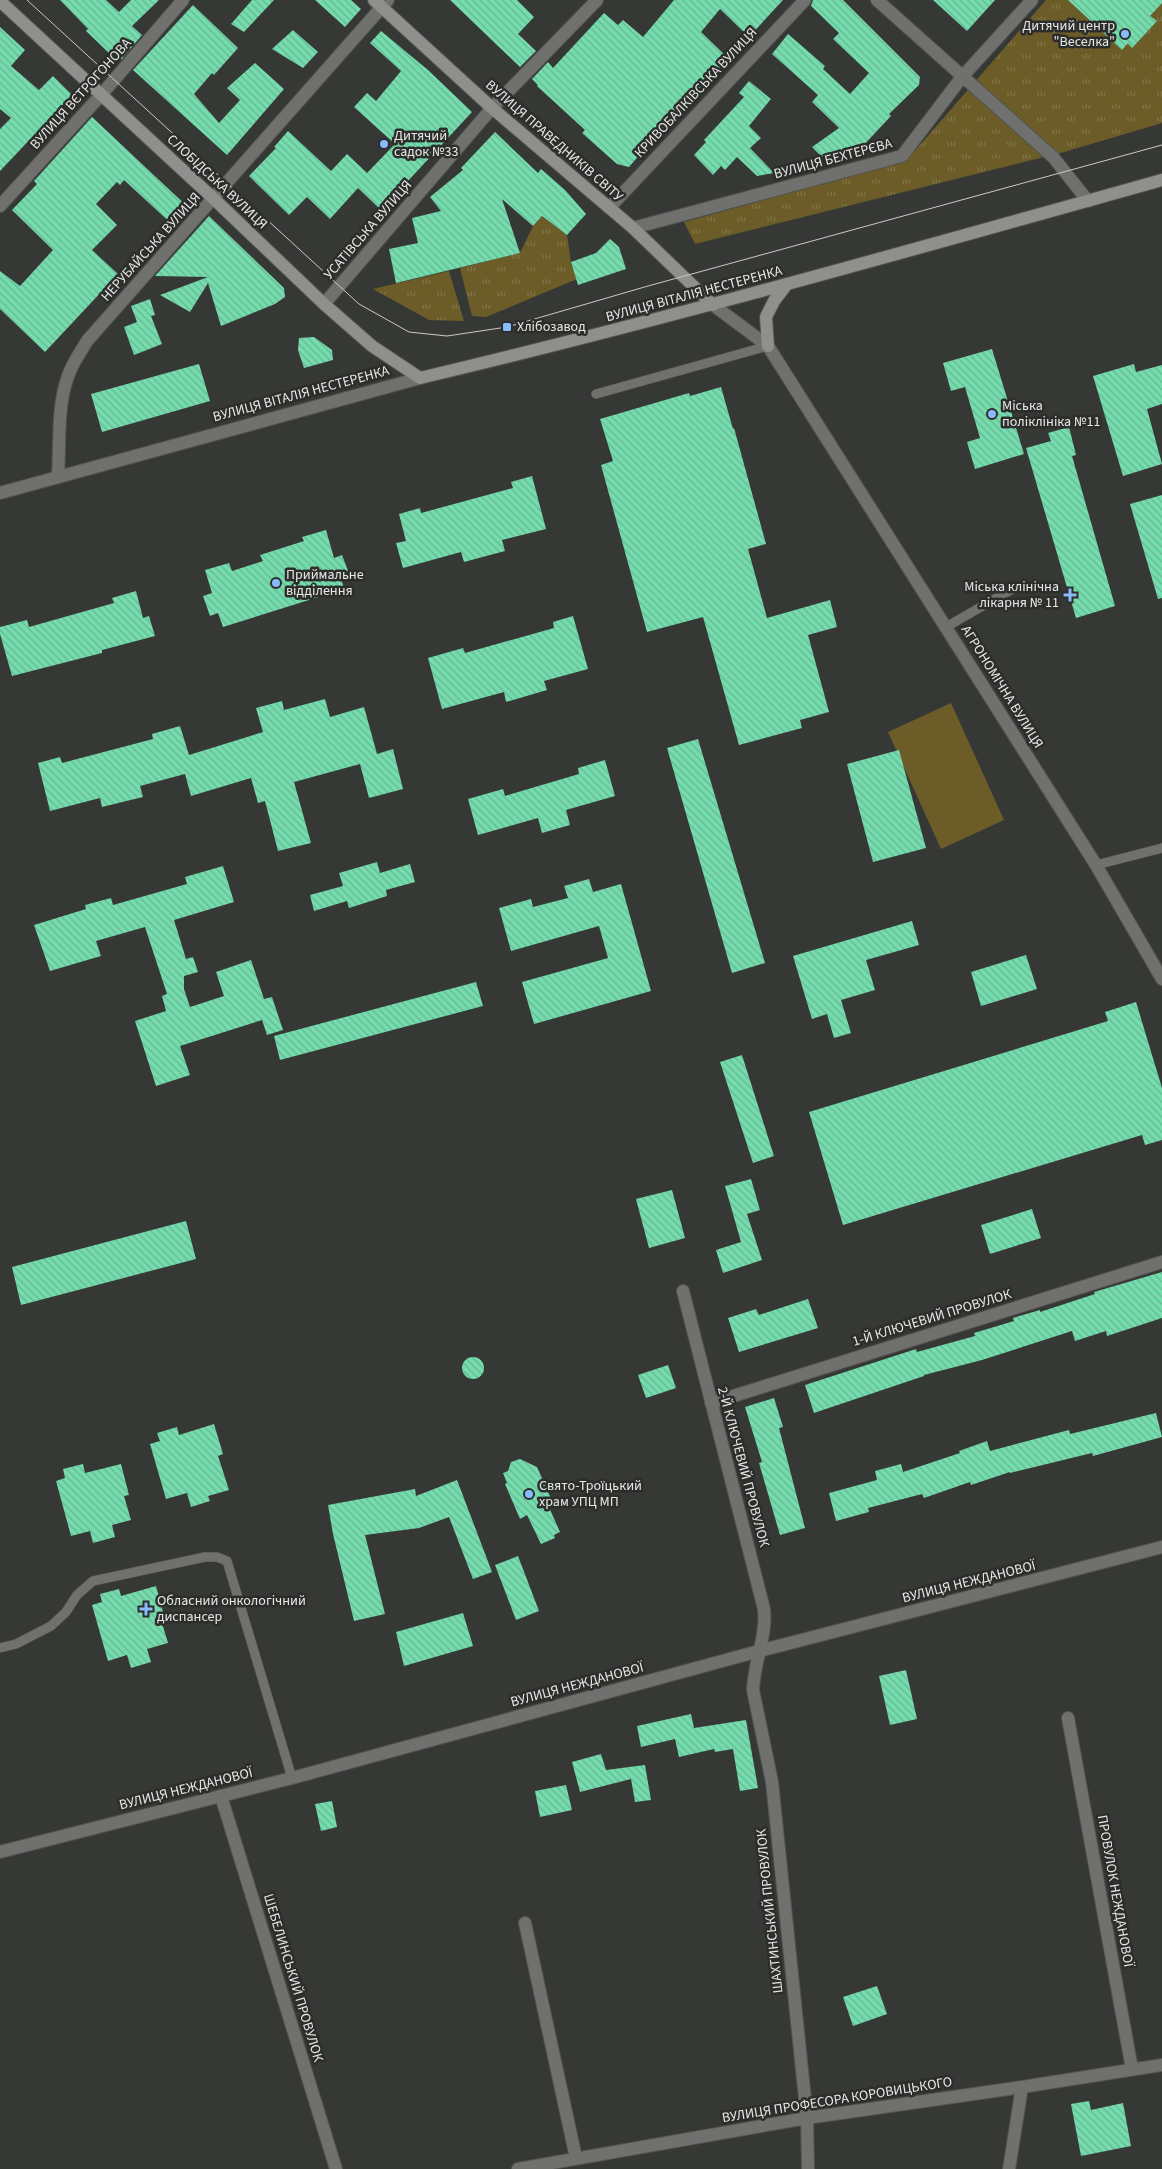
<svg xmlns="http://www.w3.org/2000/svg" width="1162" height="2169" font-family="'Source Sans 3',sans-serif">
  <defs>
    <pattern id="grass-tufts" width="24" height="20" patternUnits="userSpaceOnUse" patternTransform="scale(1.25)"><rect width="24" height="20" fill="#6c5d28"/><path d="M3 7l-1-3M5 7V3M7 7l1-3M15 17l-1-3M17 17v-4M19 17l1-3" fill="none" stroke="#817447"/></pattern>
    <pattern id="building-back-hatch" width="6" height="6" patternUnits="userSpaceOnUse" patternTransform="scale(1.25)"><rect width="6" height="6" fill="#74dcad"/><path d="M-1 5l2 2M0 0l6 6M5-1l2 2" fill="none" stroke="#68b693"/></pattern>
  </defs>
  <rect width="100%" height="100%" fill="#363835"/>
  <g fill="url(#grass-tufts)">
    <path d="M1046 0H1162V123L1064 152 695 244 684 222 906 161Z"/>
    <path d="M542 216 567 235 571 262 577 279 486 317 472 316 460 268 520 253 533 226Z"/>
    <path d="M449 271 464 321 429 320 373 289Z"/>
  </g>
  <path fill="#6c5d28" d="M951 703 1004 820 941 849 888 732Z"/>
  <g fill="url(#building-back-hatch)">
    <path d="M60 0H106L119 12 131 0H159L132 26 142 35 121 60 113 53 111 55 86 31 88 29Z"/>
    <path d="M252 0H274L244 32 231 24Z"/>
    <path d="M315 0H351L361 9 345 27Z"/>
    <path d="M450 0H517L534 17 518 34 536 51 520 67Z"/>
    <path d="M674 0H783L749 37 720 9 701 32 729 59 685 102 629 167 617 164 582 133 585 130 537 86 538 85 532 79 548 62 553 68 604 13 618 25 623 20 643 37Z"/>
    <path d="M813 0H843L920 77 919 85 889 114 891 116 860 149 824 159 812 147 839 128 812 102 818 95 772 54 788 34 825 66 823 69 850 94 869 73 833 39 839 33 811 6Z"/>
    <path d="M933 0H995L967 31Z"/>
    <path d="M1068 0H1162V3L1150 16 1157 21 1132 48 1128 43 1122 50Z"/>
    <path d="M193 5 238 48 214 75 212 73 194 94 219 123 240 100 227 88 255 63 284 89 227 155 133 70Z"/>
    <path d="M0 27 25 50 11 66 39 90 53 76 72 95 0 171V129L11 118 0 109Z"/>
    <path d="M293 30 318 52 303 68 272 49Z"/>
    <path d="M381 31 428 70 472 112 381 210 358 188 330 219 307 197 289 215 249 176 276 148 274 147 288 131 331 171 347 154 367 173 395 144 354 107 367 93 376 101 401 71 370 43Z"/>
    <path d="M749 81 771 99 749 126 761 138 750 148 774 173 757 176 737 157 725 170 721 166 713 175 694 155 706 142 704 140 744 97 739 93Z"/>
    <path d="M92 117 191 210 176 228 124 180 120 185 117 182 96 204 117 225 92 250 118 274 45 352 0 309V271L20 286 53 250 12 210 37 184 34 181Z"/>
    <path d="M495 132 538 173 541 169 565 190 586 214 567 235 542 216 533 226 502 199 520 253 396 283 389 249 418 243 412 218 441 211 430 197 463 170 461 168Z"/>
    <path d="M209 216 284 288 285 297 275 304 221 326 208 283 190 312 160 295 208 277 155 276Z"/>
    <path d="M610 239 619 247 626 269 578 285 571 262 596 253Z"/>
    <path d="M150 299 155 315 151 316 162 344 134 355 124 327 137 322 131 306Z"/>
    <path d="M314 337 332 350 333 360 304 368 298 350 299 338Z"/>
    <path d="M992 349 1024 454 975 469 967 442 980 438 965 387 951 391 943 363Z"/>
    <path d="M199 364 210 401 102 432 91 394Z"/>
    <path d="M1134 364 1136 372 1162 365V404L1147 409 1162 464 1123 476 1093 376Z"/>
    <path d="M721 387 733 429 734 428 766 544 748 549 767 618 830 600 837 627 808 635 829 712 800 720 802 728 739 745 703 617 647 632 601 465 613 461 600 419 689 393 690 396Z"/>
    <path d="M1069 427 1076 455 1072 456 1115 606 1076 618 1026 448 1051 441 1048 433Z"/>
    <path d="M532 476 546 529 502 540 505 551 464 562 461 552 403 568 396 543 406 541 399 514 420 508 421 513 513 488 511 482Z"/>
    <path d="M1162 495V598L1158 599 1130 504Z"/>
    <path d="M326 530 334 558 342 555 348 571 340 574 344 589 223 627 218 613 210 616 203 596 212 593 205 570 229 563 232 571 263 561 260 555 304 541 302 537Z"/>
    <path d="M136 591 143 618 149 616 155 636 102 650V653L12 676 0 634V627L27 620 29 627 114 603 112 598Z"/>
    <path d="M573 616 588 669 544 681 547 690 506 702 504 692 442 709 428 658 463 648 465 653 554 628 553 622Z"/>
    <path d="M325 699 330 717 364 707 377 754 393 749 403 789 369 798 360 764 294 782 311 843 278 851 265 801 258 803 251 778 191 796 185 774 140 786 143 797 102 807 100 798 50 811 38 763 60 757 62 763 153 739 152 734 180 726 189 755 263 732 256 708 282 701 284 710Z"/>
    <path d="M698 739 765 963 732 973 667 748Z"/>
    <path d="M899 750 926 848 873 862 847 764Z"/>
    <path d="M605 760 615 796 566 810 570 825 542 833 538 818 478 835 468 799 503 789 505 796 579 774 578 768Z"/>
    <path d="M377 862 380 873 410 864 415 882 386 890 387 896 349 908 347 901 314 911 310 895 343 886 339 873Z"/>
    <path d="M223 866 234 902 174 920 186 959 193 957 198 972 184 976V989L190 1007 224 996 216 972 251 960 264 999 272 997 283 1030 267 1035 262 1020 180 1046 190 1075 156 1086 135 1021 166 1011 162 996 167 994 145 927 96 941 101 956 50 971 34 925 86 909 85 905 111 898 113 905 187 884 185 877Z"/>
    <path d="M589 879 593 892 621 884 651 991 534 1024 522 982 608 958 599 926 511 951 499 908 531 899 533 907 568 898 564 886Z"/>
    <path d="M912 921 919 945 866 960 875 990 841 1000 851 1033 834 1038 827 1014 812 1019 793 956Z"/>
    <path d="M1026 955 1037 989 981 1006 971 972Z"/>
    <path d="M476 982 483 1006 280 1060 274 1036Z"/>
    <path d="M1136 1002 1162 1088V1140L1145 1145 1142 1135 843 1225 809 1112 1108 1021 1105 1012Z"/>
    <path d="M742 1055 774 1156 753 1163 720 1062Z"/>
    <path d="M751 1179 760 1210 747 1214 762 1260 723 1273 716 1250 741 1242 725 1186Z"/>
    <path d="M672 1190 685 1238 649 1248 636 1199Z"/>
    <path d="M1032 1209 1041 1238 990 1254 981 1225Z"/>
    <path d="M186 1221 196 1259 21 1305 12 1267Z"/>
    <path d="M1162 1272V1318L1107 1336 1106 1331 1075 1341 1072 1331 982 1360 924 1375V1376L814 1413 805 1385 916 1349 917 1352 975 1336 974 1333 1014 1321 1013 1318 1040 1310V1312L1095 1294 1094 1292Z"/>
    <path d="M808 1299 818 1328 739 1352 728 1318 756 1309 759 1315Z"/>
    <circle cx="473" cy="1368" r="11"/>
    <path d="M668 1365 676 1388 646 1398 638 1375Z"/>
    <path d="M774 1398 783 1427 779 1428 805 1528 780 1535 759 1463 762 1462 745 1407Z"/>
    <path d="M1156 1413 1162 1437 1093 1456 1092 1453 1010 1473V1472L971 1485 970 1482 924 1498 922 1494 868 1508 869 1512 836 1521 829 1493 877 1480 875 1471 901 1464 903 1472 960 1453 959 1451 987 1441 990 1451 1069 1430 1070 1434Z"/>
    <path d="M214 1424 223 1454 218 1456 229 1490 208 1496 210 1501 191 1507 187 1493 166 1499 150 1444 160 1441 157 1433 177 1427 179 1435Z"/>
    <path d="M520 1459 537 1467 553 1503 548 1505 560 1532 554 1535 555 1538 541 1544 527 1515 520 1519 505 1484 507 1483 503 1473 508 1471 511 1462Z"/>
    <path d="M83 1464 85 1473 121 1464 129 1495 124 1496 131 1520 112 1525 115 1537 93 1543 90 1531 71 1536 56 1481 65 1478 63 1469Z"/>
    <path d="M457 1480 492 1572 473 1579 449 1517 419 1528 365 1535 385 1614 354 1621 333 1534 328 1505 415 1489 416 1496Z"/>
    <path d="M518 1556 539 1611 516 1620 495 1565Z"/>
    <path d="M156 1586 165 1619 161 1620 168 1643 147 1649 151 1662 131 1668 127 1655 108 1661 92 1605 102 1602 100 1594 119 1589 121 1596Z"/>
    <path d="M463 1613 473 1646 404 1666 396 1632Z"/>
    <path d="M906 1670 917 1719 890 1725 879 1676Z"/>
    <path d="M691 1714 694 1728 746 1720 758 1788 740 1791 733 1749 715 1752 714 1749 679 1757 675 1739 641 1747 637 1726Z"/>
    <path d="M601 1754 606 1770 645 1765 651 1800 635 1802 631 1779 580 1792 572 1762Z"/>
    <path d="M566 1785 572 1810 540 1817 535 1791Z"/>
    <path d="M332 1801 337 1827 321 1831 315 1804Z"/>
    <path d="M877 1986 887 2014 853 2026 843 1997Z"/>
    <path d="M1089 2101 1091 2110 1123 2103 1131 2146 1081 2156 1071 2104Z"/>
  </g>
  <g fill="none" stroke-linecap="round" stroke-linejoin="round">
    <defs>
      <g id="service">
        <path d="M596 394 768 346"/>
        <path d="M946 627 1016 587"/>
        <path d="M1096 865 1162 848"/>
        <path d="M0 1648 16 1644 51 1626 66 1612 77 1595 93 1581 205 1557H217L227 1561 292 1778"/>
      </g>
      <g id="minor">
        <path d="M877 0 1053 157 1088 201"/>
        <path d="M0 206 101 95 183 0"/>
        <path d="M609 208 805 0"/>
        <path d="M633 228 902 156 962 77 1032 0"/>
        <path d="M324 304 492 108 597 0"/>
        <path d="M58 476C60 445 57 409 67 379 71 365 80 353 87 341L388 0"/>
        <path d="M0 493 420 378"/>
        <path d="M683 1291 764 1609C767 1636 754 1662 753 1690L772 1782 807 2118 808 2169"/>
        <path d="M711 1403 1162 1262"/>
        <path d="M1068 1718 1132 2069"/>
        <path d="M221 1796 336 2169"/>
        <path d="M525 1923 576 2158"/>
        <path d="M518 2169 807 2118 1022 2087 1162 2065"/>
        <path d="M1009 2169 1022 2087"/>
      </g>
      <g id="tertiary">
        <path d="M713 305 768 346 1096 865 1162 979"/>
        <path d="M0 1852 292 1778 759 1651 1162 1547"/>
      </g>
      <g id="secondary">
        <path d="M374 0 492 108 633 228 713 305"/>
        <path d="M0 1 214 199 324 304 372 346 420 378C669 319 915 249 1162 180"/>
        <path d="M768 346 766 317 774 301 787 284"/>
      </g>
    </defs>
    <use href="#service" stroke="#525451" stroke-width="10"/>
    <use href="#minor" stroke="#525451" stroke-width="14"/>
    <use href="#tertiary" stroke="#525451" stroke-width="14"/>
    <use href="#secondary" stroke="#525451" stroke-width="14"/>
    <use href="#service" stroke="#70706e" stroke-width="9"/>
    <use href="#minor" stroke="#70706e" stroke-width="12"/>
    <use href="#tertiary" stroke="#70706e" stroke-width="12"/>
    <use href="#secondary" stroke="#8f8f8d" stroke-width="12"/>
    <path stroke="#cacbc9" stroke-width="1" d="M27 0 359 304 409 332 447 336 507 327 648 286 1162 145"/>
  </g>
  <g fill="#88bafc" stroke="#2c2e2b" stroke-width="2">
    <circle cx="1125" cy="34" r="5"/>
    <circle cx="384" cy="144" r="5"/>
    <rect x="502" y="322" width="10" height="10" rx="2.5"/>
    <circle cx="992" cy="414" r="5"/>
    <circle cx="276" cy="583" r="5"/>
    <path d="M1067.5 587.5h5v5h5v5h-5v5h-5v-5h-5v-5h5z"/>
    <circle cx="529" cy="1494" r="5"/>
    <path d="M143.5 1601.5h5v5h5v5h-5v5h-5v-5h-5v-5h5z"/>
  </g>
  <g text-anchor="middle" dominant-baseline="central" stroke-width="5" stroke-linejoin="round" paint-order="stroke">
    <g font-size="14" fill="#e7e8e6" stroke="#2c2e2b" text-anchor="start">
      <text x="1115" y="26" text-anchor="end">Дитячий центр<tspan x="1115" dy="16">"Веселка"</tspan></text>
      <text x="394" y="136">Дитячий<tspan x="394" dy="16">садок №33</tspan></text>
      <text x="517" y="327">Хлібозавод</text>
      <text x="1002" y="406">Міська<tspan x="1002" dy="16">поліклініка №11</tspan></text>
      <text x="286" y="575">Приймальне<tspan x="286" dy="16">відділення</tspan></text>
      <text x="1059" y="587" text-anchor="end">Міська клінічна<tspan x="1059" dy="16">лікарня № 11</tspan></text>
      <text x="539" y="1486">Свято-Троїцький<tspan x="539" dy="16">храм УПЦ МП</tspan></text>
      <text x="157" y="1601">Обласний онкологічний<tspan x="157" dy="16">диспансер</tspan></text>
    </g>
    <g font-size="14" fill="#e7e8e6" stroke="#2c2e2b">
      <text transform="translate(696 93) rotate(-47)">КРИВОБАЛКІВСЬКА ВУЛИЦЯ</text>
      <text transform="translate(81 94) rotate(-48)">ВУЛИЦЯ ВЄТРОГОНОВА</text>
      <text transform="translate(554 141) rotate(41)">ВУЛИЦЯ ПРАВЕДНИКІВ СВІТУ</text>
      <text transform="translate(833 159) rotate(-15)">ВУЛИЦЯ БЕХТЕРЄВА</text>
      <text transform="translate(217 182) rotate(43)">СЛОБІДСЬКА ВУЛИЦЯ</text>
      <text transform="translate(368 230) rotate(-49)">УСАТІВСЬКА ВУЛИЦЯ</text>
      <text transform="translate(151 247) rotate(-48)">НЕРУБАЙСЬКА ВУЛИЦЯ</text>
      <text transform="translate(694 294) rotate(-15)">ВУЛИЦЯ ВІТАЛІЯ НЕСТЕРЕНКА</text>
      <text transform="translate(301 394) rotate(-15)">ВУЛИЦЯ ВІТАЛІЯ НЕСТЕРЕНКА</text>
      <text transform="translate(1002 687) rotate(58)">АГРОНОМІЧНА ВУЛИЦЯ</text>
      <text transform="translate(932 1318) rotate(-17)">1-Й КЛЮЧЕВИЙ ПРОВУЛОК</text>
      <text transform="translate(743 1467) rotate(75)">2-Й КЛЮЧЕВИЙ ПРОВУЛОК</text>
      <text transform="translate(969 1582) rotate(-14)">ВУЛИЦЯ НЕЖДАНОВОЇ</text>
      <text transform="translate(577 1685) rotate(-15)">ВУЛИЦЯ НЕЖДАНОВОЇ</text>
      <text transform="translate(186 1789) rotate(-14)">ВУЛИЦЯ НЕЖДАНОВОЇ</text>
      <text transform="translate(1115 1891) rotate(80)">ПРОВУЛОК НЕЖДАНОВОЇ</text>
      <text transform="translate(770 1911) rotate(-96)">ШАХТИНСЬКИЙ ПРОВУЛОК</text>
      <text transform="translate(293 1978) rotate(73)">ШЕБЕЛИНСЬКИЙ ПРОВУЛОК</text>
      <text transform="translate(837 2100) rotate(-9)">ВУЛИЦЯ ПРОФЕСОРА КОРОВИЦЬКОГО</text>
    </g>
  </g>
</svg>
